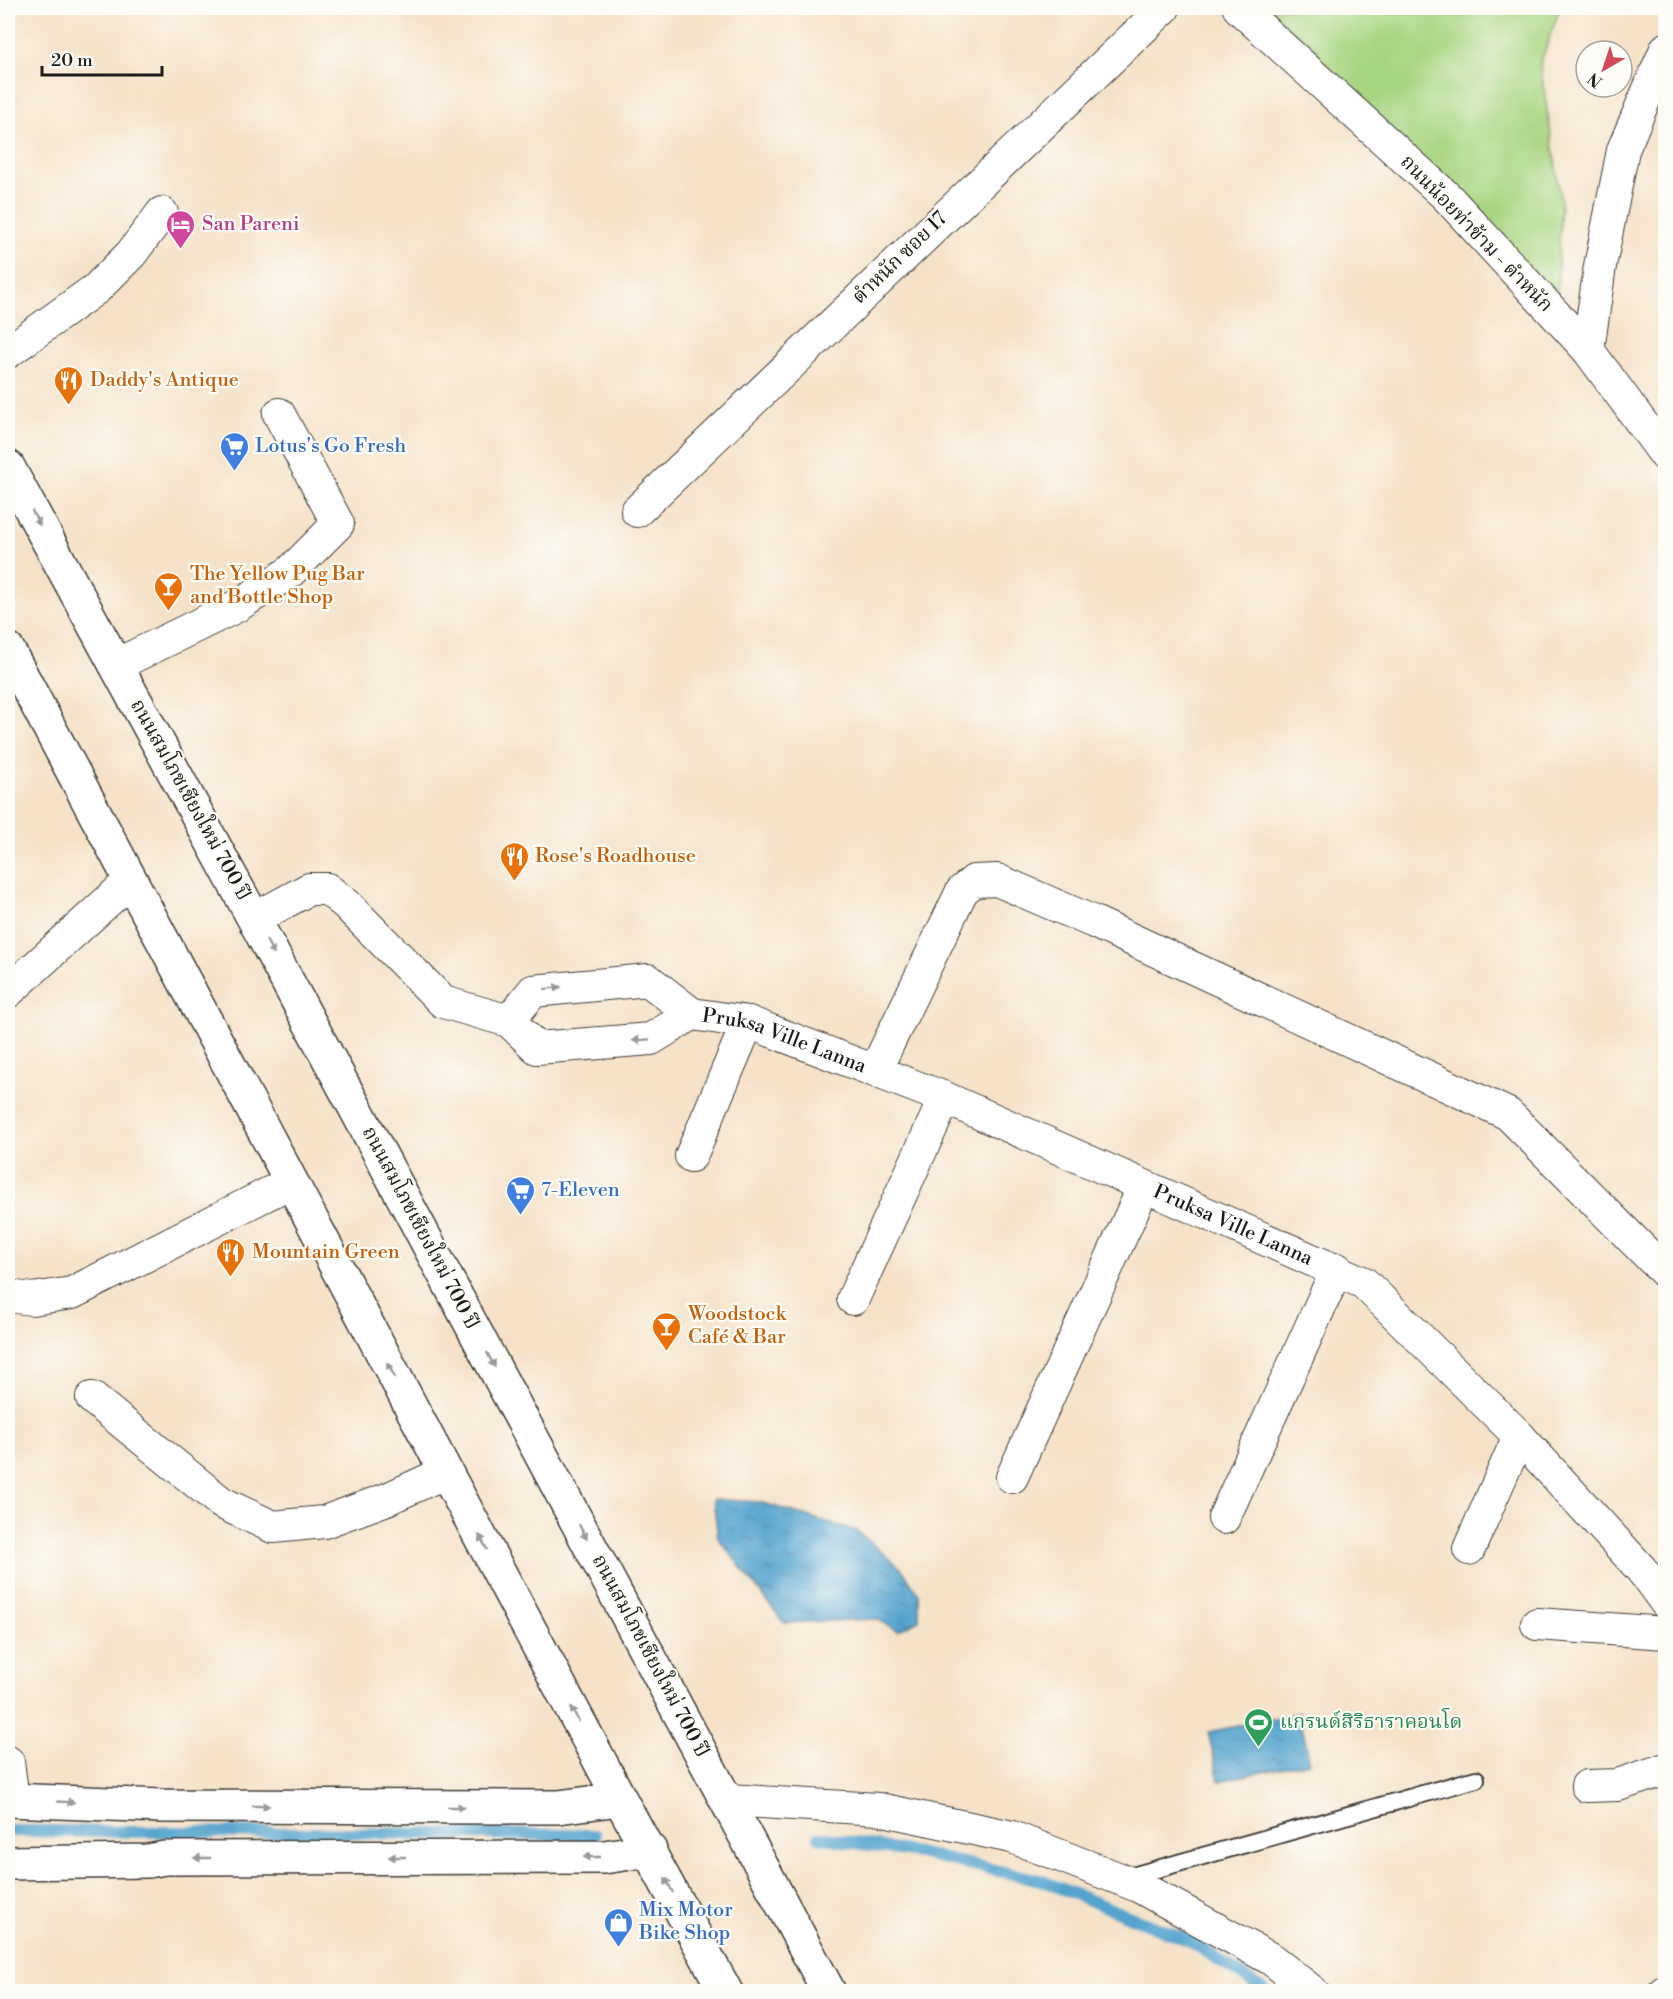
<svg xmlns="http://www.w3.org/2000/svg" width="1673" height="1999" font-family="'Libre Bodoni','Noto Serif Thai',serif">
  <defs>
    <pattern id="water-ripples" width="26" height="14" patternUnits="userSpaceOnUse" patternTransform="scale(1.5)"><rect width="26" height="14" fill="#53a3cd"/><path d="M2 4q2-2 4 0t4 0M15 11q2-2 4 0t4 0" fill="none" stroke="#4484a6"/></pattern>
  </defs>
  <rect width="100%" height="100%" fill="#fdfcf7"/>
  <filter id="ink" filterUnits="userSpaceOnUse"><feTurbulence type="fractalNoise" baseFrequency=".0167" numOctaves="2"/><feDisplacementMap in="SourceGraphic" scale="12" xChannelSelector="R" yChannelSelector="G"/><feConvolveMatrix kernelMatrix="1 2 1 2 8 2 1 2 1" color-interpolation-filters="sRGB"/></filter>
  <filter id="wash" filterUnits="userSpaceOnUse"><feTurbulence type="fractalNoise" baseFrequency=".008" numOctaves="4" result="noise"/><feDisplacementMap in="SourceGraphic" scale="24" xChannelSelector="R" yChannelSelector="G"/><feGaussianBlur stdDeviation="1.35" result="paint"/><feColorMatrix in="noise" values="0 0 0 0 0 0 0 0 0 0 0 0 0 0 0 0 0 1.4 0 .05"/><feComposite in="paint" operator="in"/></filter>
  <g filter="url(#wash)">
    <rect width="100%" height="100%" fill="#f5e2c8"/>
    <path fill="#a8d581" stroke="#62784e" stroke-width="1.5" d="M1262 8H1560L1540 64 1561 200 1557 297Z"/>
    <g fill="url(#water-ripples)" stroke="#386074" stroke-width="1.5">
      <path d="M713 1499 760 1502 857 1531 902 1569 919 1594V1620L898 1631 877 1619 784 1623 718 1538Z"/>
      <path d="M1299 1713 1310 1762 1219 1781 1208 1732Z"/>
    </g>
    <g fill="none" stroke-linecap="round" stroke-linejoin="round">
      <g stroke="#53a3cd" stroke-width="12">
        <path d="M8 1831 595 1835"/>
        <path d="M819 1837 918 1853 1040 1880 1190 1941 1267 1992"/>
      </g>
    </g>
  </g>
  <g filter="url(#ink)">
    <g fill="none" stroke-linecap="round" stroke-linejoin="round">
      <defs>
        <path id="service" d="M1125 1878 1476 1779"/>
        <g id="minor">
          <path d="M1239 8 1446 196 1588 350 1666 456"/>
          <path d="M1588 350 1600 266 1623 150 1666 49"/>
          <path d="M8 352 97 288 131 254 162 213"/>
          <path d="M637 511 1164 8"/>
          <path d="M116 665 237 606 290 572 338 524 279 414"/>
          <path d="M254 919 309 889H327L346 904 443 1002 509 1021"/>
          <path d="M8 992 130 881"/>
          <path id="s1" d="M509 1021 533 991 648 980 692 1014 748 1022 945 1098 1364 1283 1519 1436 1641 1569 1666 1603"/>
          <path d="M509 1021 537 1048 651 1039 692 1014"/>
          <path d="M875 1071 962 891 974 881 997 880 1094 922 1508 1114 1666 1273"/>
          <path d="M691 1156 748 1022"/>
          <path d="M8 1296 32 1299 72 1293 291 1182"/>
          <path d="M853 1299 945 1098"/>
          <path d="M92 1398 222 1503 273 1527 324 1522 387 1499 446 1472"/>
          <path d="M1012 1477 1144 1186"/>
          <path d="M1224 1518 1337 1269"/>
          <path d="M1469 1549 1519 1436"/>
          <path d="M1537 1624 1666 1633"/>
          <path d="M8 1762 13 1799"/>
          <path d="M1587 1786 1618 1785 1666 1769"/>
          <path d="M727 1800 879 1809 1012 1837 1138 1886 1271 1959 1313 1992"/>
          <path d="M1664 1992 1666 1991"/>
        </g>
        <g id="tertiary">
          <path d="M8 1800 162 1806 558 1807 620 1799"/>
          <path d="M8 1863 148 1861 165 1858 604 1857 650 1850"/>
        </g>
        <g id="primary">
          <path d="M8 467 254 919 829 1992"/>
          <path d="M8 650 620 1799 726 1992"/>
        </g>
      </defs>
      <use href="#service" stroke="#3d3a36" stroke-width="20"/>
      <use href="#minor" stroke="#3d3a36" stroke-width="34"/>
      <use href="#tertiary" stroke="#3d3a36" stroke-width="36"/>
      <use href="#primary" stroke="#3d3a36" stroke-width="36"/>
      <use href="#service" stroke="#fff" stroke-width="16"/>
      <use href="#minor" stroke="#fff" stroke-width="32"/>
      <use href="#tertiary" stroke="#fff" stroke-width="33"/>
      <use href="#primary" stroke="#fff" stroke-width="33"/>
    </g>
    <defs><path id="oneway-solid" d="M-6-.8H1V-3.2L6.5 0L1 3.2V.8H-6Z" transform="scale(1.5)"/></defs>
    <g fill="#999">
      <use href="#oneway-solid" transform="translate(36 518) rotate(61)"/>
      <use href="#oneway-solid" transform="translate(270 947) rotate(62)"/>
      <use href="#oneway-solid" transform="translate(553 988) rotate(-7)"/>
      <use href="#oneway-solid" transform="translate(641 1040) rotate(175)"/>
      <use href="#oneway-solid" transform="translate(491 1360) rotate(62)"/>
      <use href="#oneway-solid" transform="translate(391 1370) rotate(-118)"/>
      <use href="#oneway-solid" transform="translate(583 1532) rotate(62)"/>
      <use href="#oneway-solid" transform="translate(483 1542) rotate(-118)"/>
      <use href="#oneway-solid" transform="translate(575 1714) rotate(-118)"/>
      <use href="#oneway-solid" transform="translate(66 1802) rotate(3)"/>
      <use href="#oneway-solid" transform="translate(261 1806)"/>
      <use href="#oneway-solid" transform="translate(456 1807)"/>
      <use href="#oneway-solid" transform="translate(397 1857) rotate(180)"/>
      <use href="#oneway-solid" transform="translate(592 1857) rotate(180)"/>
      <use href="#oneway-solid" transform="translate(202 1858) rotate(180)"/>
      <use href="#oneway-solid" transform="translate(669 1885) rotate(-118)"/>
    </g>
  </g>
  <defs>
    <symbol id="hotel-pin" viewBox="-11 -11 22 30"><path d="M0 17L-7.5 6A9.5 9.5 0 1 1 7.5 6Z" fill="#d1479c" stroke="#fdfcf7"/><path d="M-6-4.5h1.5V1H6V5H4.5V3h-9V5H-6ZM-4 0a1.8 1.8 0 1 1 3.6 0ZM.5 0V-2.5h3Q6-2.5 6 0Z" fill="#fff"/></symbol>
    <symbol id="restaurant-pin" viewBox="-11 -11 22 30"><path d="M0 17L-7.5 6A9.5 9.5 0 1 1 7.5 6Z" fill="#e8710a" stroke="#fdfcf7"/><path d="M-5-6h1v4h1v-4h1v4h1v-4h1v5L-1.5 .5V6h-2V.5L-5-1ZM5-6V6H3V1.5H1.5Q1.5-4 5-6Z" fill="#fff"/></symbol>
    <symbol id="supermarket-pin" viewBox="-11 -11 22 30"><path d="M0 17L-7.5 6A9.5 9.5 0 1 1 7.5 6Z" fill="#3f7fe0" stroke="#fdfcf7"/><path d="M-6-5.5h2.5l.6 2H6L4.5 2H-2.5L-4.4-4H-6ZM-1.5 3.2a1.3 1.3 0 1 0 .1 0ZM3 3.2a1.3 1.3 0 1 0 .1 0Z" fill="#fff"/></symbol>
    <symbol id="bar-pin" viewBox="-11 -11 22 30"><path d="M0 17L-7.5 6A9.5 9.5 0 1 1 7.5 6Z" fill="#e8710a" stroke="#fdfcf7"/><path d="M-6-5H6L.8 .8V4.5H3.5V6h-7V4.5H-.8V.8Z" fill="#fff"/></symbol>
    <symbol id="stadium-pin" viewBox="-11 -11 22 30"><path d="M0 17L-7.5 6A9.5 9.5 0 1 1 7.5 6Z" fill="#2e9e5b" stroke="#fdfcf7"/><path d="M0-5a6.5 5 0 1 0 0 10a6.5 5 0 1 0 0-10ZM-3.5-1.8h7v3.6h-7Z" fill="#fff"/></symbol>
    <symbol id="shop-pin" viewBox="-11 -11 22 30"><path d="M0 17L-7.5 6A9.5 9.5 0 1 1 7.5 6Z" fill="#3f7fe0" stroke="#fdfcf7"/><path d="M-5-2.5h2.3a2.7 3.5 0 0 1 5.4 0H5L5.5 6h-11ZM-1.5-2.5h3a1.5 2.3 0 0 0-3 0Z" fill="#fff"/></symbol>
  </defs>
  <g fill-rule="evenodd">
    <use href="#hotel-pin" x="164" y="208" width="33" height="45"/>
    <use href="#restaurant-pin" x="52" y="364" width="33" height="45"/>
    <use href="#supermarket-pin" x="218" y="430" width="33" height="45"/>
    <use href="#bar-pin" x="152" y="570" width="33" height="45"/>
    <use href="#restaurant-pin" x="498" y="840" width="33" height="45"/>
    <use href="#supermarket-pin" x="504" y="1174" width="33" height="45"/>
    <use href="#restaurant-pin" x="214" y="1236" width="33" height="45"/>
    <use href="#bar-pin" x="650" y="1310" width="33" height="45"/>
    <use href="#stadium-pin" x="1242" y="1706" width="33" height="45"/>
    <use href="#shop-pin" x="602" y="1906" width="33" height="45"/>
  </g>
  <g text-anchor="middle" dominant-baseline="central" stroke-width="4.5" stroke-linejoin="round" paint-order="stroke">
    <g font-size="20" fill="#b23c85" stroke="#fdfcf7" text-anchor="start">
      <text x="202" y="224">San Pareni</text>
    </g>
    <g font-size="20" fill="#1c1c1c" stroke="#fdfcf7">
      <text transform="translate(1476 234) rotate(46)">ถนนน้อยท่าข้าม - ตำหนัก</text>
      <text transform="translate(900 258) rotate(-44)">ตำหนัก ซอย 17</text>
      <text transform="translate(190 800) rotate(61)">ถนนสมโภชเชียงใหม่ 700 ปี</text>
      <text stroke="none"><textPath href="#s1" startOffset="306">Pruksa Ville Lanna</textPath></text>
      <text stroke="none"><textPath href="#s1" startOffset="792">Pruksa Ville Lanna</textPath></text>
      <text transform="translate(420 1228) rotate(62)">ถนนสมโภชเชียงใหม่ 700 ปี</text>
      <text transform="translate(650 1656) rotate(62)">ถนนสมโภชเชียงใหม่ 700 ปี</text>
    </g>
    <g font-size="20" fill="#c56008" stroke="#fdfcf7" text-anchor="start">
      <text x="90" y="380">Daddy's Antique</text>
      <text x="190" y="574">The Yellow Pug Bar<tspan x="190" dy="23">and Bottle Shop</tspan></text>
      <text x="535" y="856">Rose's Roadhouse</text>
      <text x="252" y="1252">Mountain Green</text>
      <text x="688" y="1314">Woodstock<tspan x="688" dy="23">Café &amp; Bar</tspan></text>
    </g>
    <g font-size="20" fill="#366cbe" stroke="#fdfcf7" text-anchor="start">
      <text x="255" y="446">Lotus's Go Fresh</text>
      <text x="541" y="1190">7-Eleven</text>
      <text x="639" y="1910">Mix Motor<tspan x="639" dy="23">Bike Shop</tspan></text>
    </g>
    <g font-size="20" fill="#27864d" stroke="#fdfcf7" text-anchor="start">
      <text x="1280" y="1722">แกรนด์สิริธาราคอนโด</text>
    </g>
  </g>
  <rect width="1673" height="1999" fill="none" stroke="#fdfcf7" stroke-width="30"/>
  <g transform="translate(1604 69) rotate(219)"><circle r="28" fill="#fdfcf7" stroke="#a3a29f" stroke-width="1.5"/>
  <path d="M0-4.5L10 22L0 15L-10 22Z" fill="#d1495b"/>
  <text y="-9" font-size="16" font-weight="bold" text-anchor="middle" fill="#1c1c1c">N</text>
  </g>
  <path d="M42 66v9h120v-9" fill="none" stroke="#1c1c1c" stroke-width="3"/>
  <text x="51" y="66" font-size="18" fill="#1c1c1c" stroke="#fdfcf7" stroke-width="4.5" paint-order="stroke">20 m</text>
</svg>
